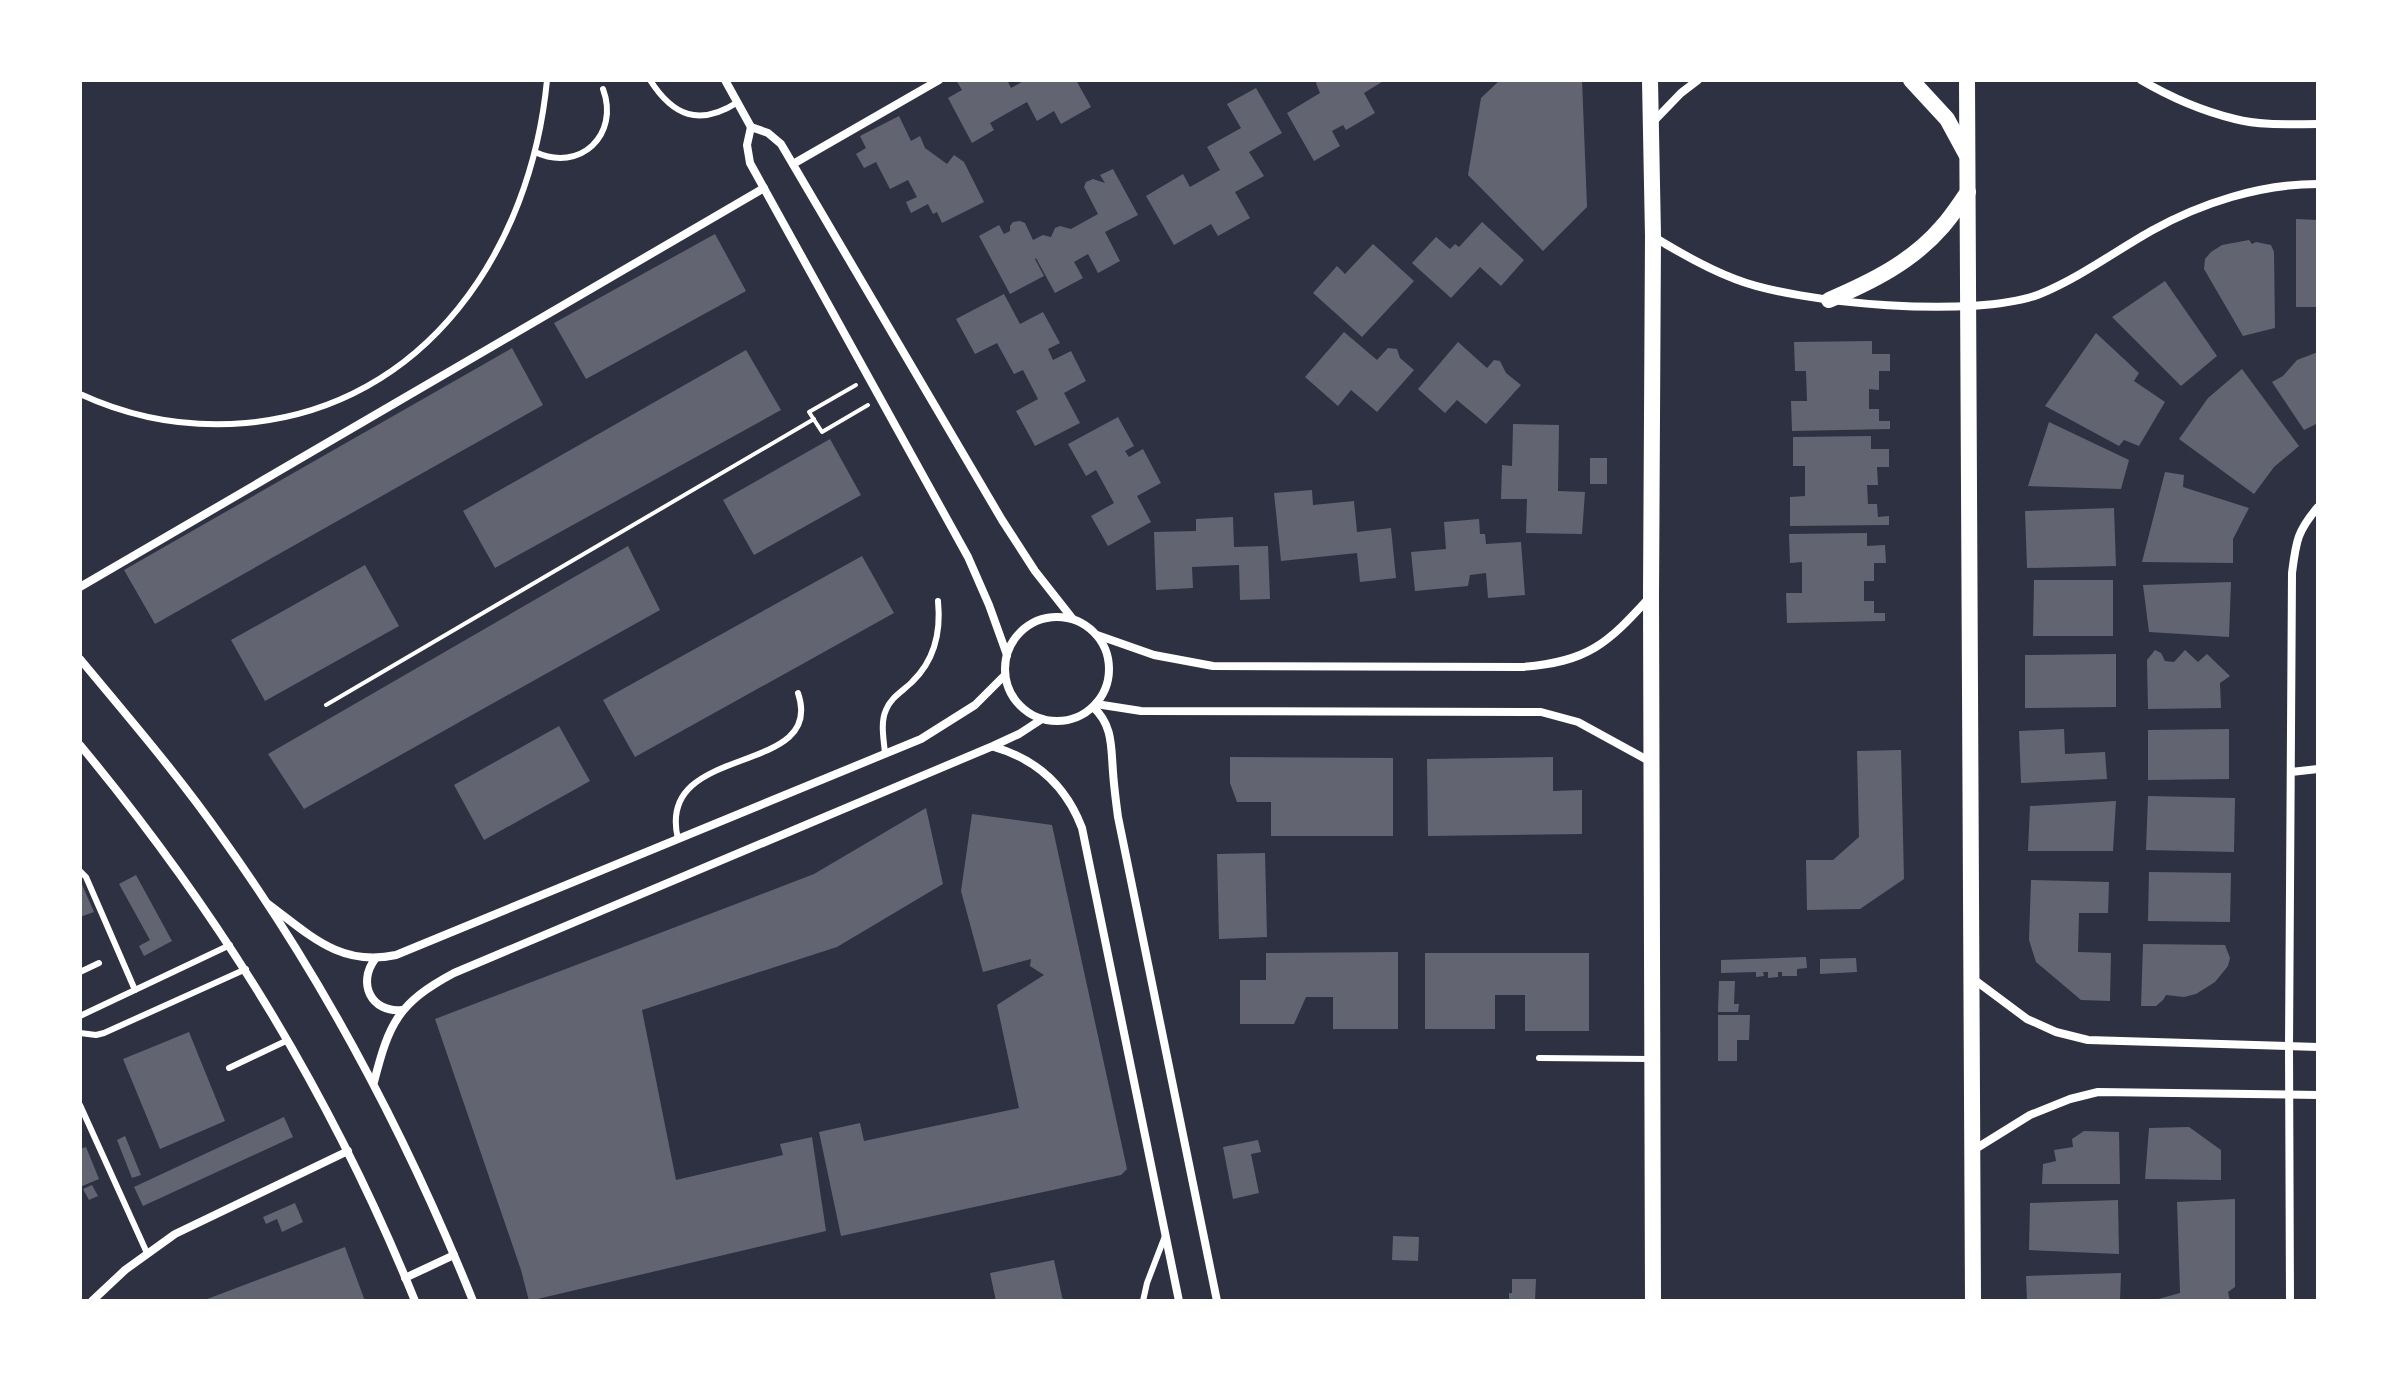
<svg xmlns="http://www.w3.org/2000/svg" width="2398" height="1381" font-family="'Noto Sans',sans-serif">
  <rect width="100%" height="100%" fill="#2d3142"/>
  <g fill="#626471">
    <path d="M956 80H1007L1011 88 1025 80H1076L1091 107 1061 124 1054 111 1037 121 1027 102 990 123 994 130 972 143 948 98 962 90Z"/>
    <path d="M1318 80H1385L1364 93 1375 113 1346 130 1343 125 1332 131 1340 146 1314 161 1287 113 1320 93 1316 83Z"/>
    <path d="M1500 80H1582L1587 207 1543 251 1468 175 1481 98Z"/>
    <path d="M1256 88 1282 133 1249 152 1264 176 1235 192 1250 218 1218 236 1211 224 1174 245 1146 196 1183 174 1190 187 1220 170 1207 147 1241 128 1227 104Z"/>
    <path d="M899 116 911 141 920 136 925 148 947 164 954 155 964 162 984 202 942 223 937 212 933 214 928 204 911 213 906 202 917 197 908 180 890 189 876 162 864 168 856 154 866 148 860 136Z"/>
    <path d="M1113 169 1138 215 1105 232 1120 261 1098 273 1088 254 1074 262 1083 278 1055 293 1036 258 1035 259 1044 276 1010 294 979 236 999 225 1004 234 1010 231V226L1013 222 1020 221 1025 223 1033 240 1043 235 1051 237 1055 228 1060 226 1071 229 1098 214 1084 187 1086 182 1093 179 1105 183 1100 175Z"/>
    <path d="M2296 219 2318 220V307H2296Z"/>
    <path d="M1482 222 1524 260 1501 286 1480 267 1451 298 1412 263 1436 237 1450 249 1455 244 1459 247Z"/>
    <path d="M715 234 746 291 586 379 554 323Z"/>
    <path d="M2249 240 2252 244 2256 242 2271 245 2274 252 2275 328 2243 336 2204 269 2205 259 2211 252 2222 245Z"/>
    <path d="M1373 244 1414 281 1362 337 1313 293 1337 266 1345 274Z"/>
    <path d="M2165 281 2217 356 2181 386 2112 317Z"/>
    <path d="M1004 294 1020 324 1043 312 1060 343 1048 349 1053 360 1071 351 1086 381 1064 393 1080 423 1035 446 1016 411 1038 399 1023 370 1014 374 997 343 975 354 956 319Z"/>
    <path d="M1344 332 1377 360 1388 348 1397 349 1400 358 1414 370 1377 412 1351 390 1338 406 1305 377Z"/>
    <path d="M2096 333 2139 373 2134 381 2165 402 2139 446 2124 440 2119 446 2045 406Z"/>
    <path d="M1872 341V354H1890V371H1879V390L1869 389V409H1879V421H1890V429L1792 431 1791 401H1807L1806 371H1795L1794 342Z"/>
    <path d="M1458 342 1487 368 1494 360 1500 361 1506 373 1521 385 1486 424 1457 400 1445 413 1418 389Z"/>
    <path d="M512 348 543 405 155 624 124 570Z"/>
    <path d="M746 350 781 410 495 568 463 511Z"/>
    <path d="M2318 352V423L2304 430 2272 382 2283 376 2297 360Z"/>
    <path d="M2242 369 2299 446 2274 467 2254 494 2179 439 2208 398Z"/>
    <path d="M1118 417 1134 446 1125 451 1129 457 1143 449 1161 483 1137 496 1151 522 1108 546 1091 516 1114 503 1096 470 1086 476 1068 444Z"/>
    <path d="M2049 422 2129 460 2121 489 2028 486Z"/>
    <path d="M1513 424 1559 425 1558 491 1585 492 1582 534 1526 533 1527 499H1501L1502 465 1512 466Z"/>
    <path d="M1871 436V449H1889V467H1877L1878 485H1867L1868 504H1877L1878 517 1889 516V525L1790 526V497L1805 496V466H1793V437Z"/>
    <path d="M830 439 861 495 754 555 723 500Z"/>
    <rect x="1590" y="458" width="17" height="26"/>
    <path d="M2165 472 2184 475 2183 487 2249 508 2233 539V563L2142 562Z"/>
    <path d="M1312 490 1313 505 1354 501 1357 532 1391 528 1396 578 1360 582 1357 553 1281 561 1274 493Z"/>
    <path d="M2114 508 2116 566 2027 568 2025 511Z"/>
    <path d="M1233 517 1234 547 1268 546 1270 599 1240 600 1239 565 1192 567 1193 588 1156 590 1154 532 1196 531V519Z"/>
    <path d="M1479 519 1480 534H1485L1486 544 1521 542 1525 595 1488 598 1486 573 1470 575 1468 586 1415 591 1411 552 1446 549 1444 522Z"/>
    <path d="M1867 533V546L1885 545 1886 563H1874V581H1864V601H1874V613H1885V621L1787 623 1786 593H1802V562L1790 563 1789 534Z"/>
    <path d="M628 546 660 610 304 809 268 754Z"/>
    <path d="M862 556 894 613 635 757 603 700Z"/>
    <path d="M365 565 399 626 265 701 231 640Z"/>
    <path d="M2034 580H2113V636H2033Z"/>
    <path d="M2231 582 2229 637 2149 632 2143 585Z"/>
    <path d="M2155 650 2161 653 2165 661 2174 662 2185 650 2198 662 2207 654 2230 676 2220 683 2221 708 2148 709 2147 660Z"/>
    <path d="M2116 654V707L2025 708V655Z"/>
    <path d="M559 726 590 781 484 840 454 785Z"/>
    <path d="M2064 729 2065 754 2105 752 2107 779 2021 783 2019 731Z"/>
    <path d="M2229 729V779L2148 780V730Z"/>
    <path d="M1901 750 1904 879 1860 909 1807 910 1806 860H1833L1859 837 1857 751Z"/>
    <path d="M1230 757 1393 758V836H1271V802H1237L1230 783Z"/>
    <path d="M1553 757V791L1582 790V834L1428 836 1427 759Z"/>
    <path d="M2148 796 2235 798 2234 852 2146 850Z"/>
    <path d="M2116 801 2113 851H2028L2030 806Z"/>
    <path d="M926 808 943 884 837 947 642 1010 676 1180 783 1155 780 1144 812 1137 826 1231 529 1301 521 1270 435 1019 814 874Z"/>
    <path d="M972 814 1052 825 1127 1169 1121 1175 841 1236 819 1132 860 1123 864 1141 1019 1108 997 1005 1044 975 1030 966 1031 959 983 972 961 891Z"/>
    <path d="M1265 853 1267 937 1219 939 1217 854Z"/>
    <path d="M2149 872 2231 873 2230 922 2148 921Z"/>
    <path d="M136 875 172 941 144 956 139 946 150 940 119 884Z"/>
    <path d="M80 880 94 912 80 917Z"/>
    <path d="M2031 880 2109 882 2108 913H2079L2078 952 2111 953 2110 1001 2081 1000 2036 962 2029 940Z"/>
    <path d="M2143 944 2225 945 2230 958 2228 966 2215 982 2196 994 2184 997 2166 995 2163 1000 2156 1006H2141Z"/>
    <path d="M1398 952V1029H1333V997H1306L1294 1024H1240V980H1266V953Z"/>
    <path d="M1425 953H1589V1031H1525V995H1495V1029H1425Z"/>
    <path d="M1806 957 1807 968 1797 969V976H1782V972H1778V977L1768 978V972H1763L1764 976 1756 977V972L1721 973V960Z"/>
    <path d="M1856 958 1857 972 1820 974V959Z"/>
    <path d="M1719 981H1735L1734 1004H1739L1738 1012H1718Z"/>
    <path d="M1718 1015H1750L1749 1040H1737V1061H1718Z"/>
    <path d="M189 1032 225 1121 160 1149 123 1059Z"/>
    <path d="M284 1117 293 1137 143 1206 134 1187Z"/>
    <path d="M2189 1127 2221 1150V1180L2145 1179 2149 1128Z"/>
    <path d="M2084 1131 2119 1132 2120 1184H2042L2043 1164 2056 1161 2054 1150 2073 1147 2072 1139Z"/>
    <path d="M125 1136 141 1175 132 1178 117 1140Z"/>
    <path d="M1258 1140 1261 1152 1251 1154 1259 1193 1233 1199 1223 1147Z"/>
    <path d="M86 1147 99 1179 80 1187V1149Z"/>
    <path d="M92 1185 98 1196 89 1200 83 1189Z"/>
    <path d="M2235 1199V1287L2228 1292 2230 1301H2151L2180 1293 2177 1202Z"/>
    <path d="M2118 1200 2119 1254 2029 1250 2030 1203Z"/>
    <path d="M295 1203 303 1222 282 1232 277 1219 266 1224 263 1217Z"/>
    <path d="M1393 1236 1419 1237 1418 1261 1392 1260Z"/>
    <path d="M345 1247 365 1301H202Z"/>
    <path d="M1054 1260 1063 1301H996L990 1273Z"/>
    <path d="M2121 1273 2120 1301H2027L2026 1276Z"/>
    <path d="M1512 1279H1536L1535 1301H1509V1293H1512Z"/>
  </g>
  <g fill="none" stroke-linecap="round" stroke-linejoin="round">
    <g stroke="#fff" stroke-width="4">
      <path d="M856 385 809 412 822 432 868 405"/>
      <path d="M326 705 814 419"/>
    </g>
    <g stroke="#fff" stroke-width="6">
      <path d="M650 80C673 116 699 127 738 102"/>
      <path d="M535 152C580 173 620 135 603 89"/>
      <path d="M80 394C132 418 189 428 246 423 426 407 531 249 547 80"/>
      <path d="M885 754C884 740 880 723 886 710 891 697 903 691 912 682 935 660 941 631 938 601"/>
      <path d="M678 839C654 741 827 778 798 693"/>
      <path d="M80 871 86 877 135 990"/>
      <path d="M80 972 99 963"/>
      <path d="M80 1016 230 945"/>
      <path d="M80 1033 96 1035 104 1033 246 969"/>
      <path d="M1539 1058 1649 1059"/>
      <path d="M229 1068 288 1040"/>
      <path d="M80 1105 147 1253"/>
      <path d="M1143 1301 1147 1283 1165 1236"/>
    </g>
    <g stroke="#fff" stroke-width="8">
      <path d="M725 80 751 127 768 133 781 144 1002 520 1035 571 1072 618"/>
      <path d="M2141 80C2170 97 2202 111 2235 119 2262 126 2291 124 2318 124"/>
      <path d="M1652 123 1681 93 1698 80"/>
      <path d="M751 127 747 145 750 163 968 557 989 605 1007 655"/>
      <path d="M793 164 939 80"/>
      <path d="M1654 237C1680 253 1706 268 1735 279 1798 304 1977 319 2040 294 2079 278 2114 252 2151 231 2201 203 2260 184 2318 184"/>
      <path d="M80 587 764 188"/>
      <circle cx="1057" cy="669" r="52"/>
      <path d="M1097 635 1154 655 1213 666 1522 667C1588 662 1607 644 1650 597"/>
      <path d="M80 659C129 718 179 776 223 839 326 983 407 1137 473 1301"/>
      <path d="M1096 704 1141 711 1541 712 1578 722 1651 762"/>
      <path d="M1093 707C1113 725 1111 747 1113 772 1114 787 1116 802 1118 817L1217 1301"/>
      <path d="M80 745C221 915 332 1096 415 1301"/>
      <path d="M994 747C1036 759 1066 786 1082 828L1179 1301"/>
      <path d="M2291 772 2318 769"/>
      <path d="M268 904C310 935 340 967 396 955L921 739 975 705 1005 675"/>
      <path d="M375 959C357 983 371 1013 402 1010"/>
      <path d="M1972 978 2027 1019 2056 1032 2088 1040 2318 1047"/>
      <path d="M374 1082C389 1023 398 1003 454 973L993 746 1019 734 1042 719"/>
      <path d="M1972 1151 2030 1115 2070 1099 2098 1092 2318 1095"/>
      <path d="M405 1278 454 1255"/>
      <path d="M92 1301 125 1270 175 1234 348 1151"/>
      <path d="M2290 1301 2289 1047 2292 573C2296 542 2297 531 2318 507"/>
    </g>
    <g stroke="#fff" stroke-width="16">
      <path d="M1650 80 1653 236 1651 596 1653 1301"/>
      <path d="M1911 80 1947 119 1966 154"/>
      <path d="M1967 80 1973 1301"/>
      <path d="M1829 300C1871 282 1912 262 1942 227 1952 216 1960 203 1968 192"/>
    </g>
  </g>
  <rect width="2398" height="1381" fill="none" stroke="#ffffff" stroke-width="164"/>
</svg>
